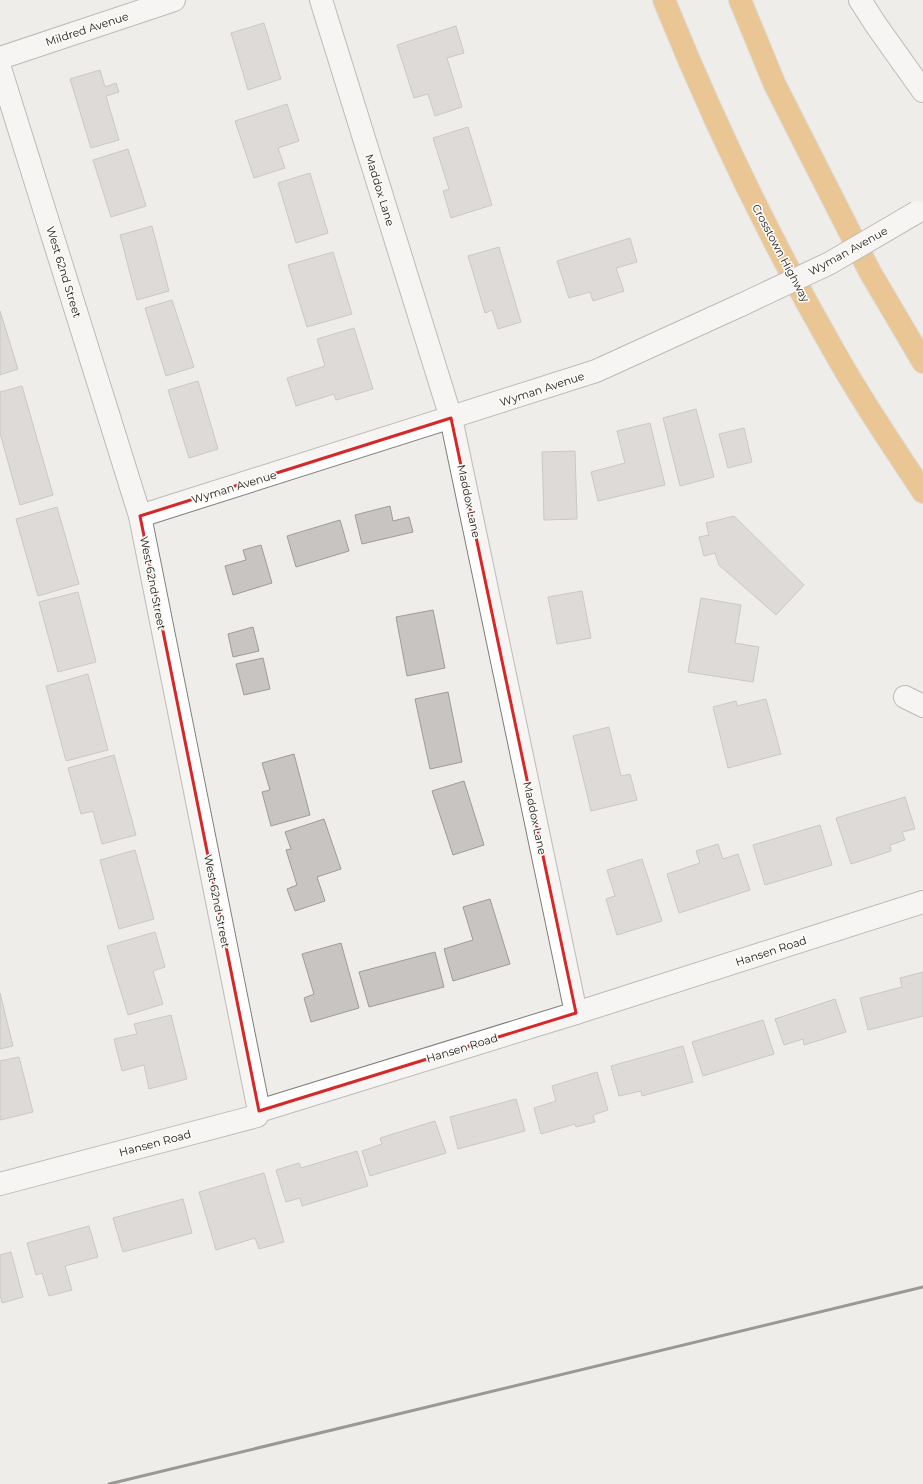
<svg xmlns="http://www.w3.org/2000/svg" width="923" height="1484" font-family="Montserrat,sans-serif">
  <rect width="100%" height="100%" fill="#eeede9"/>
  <g fill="#c7c4c1" stroke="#9e9b98">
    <path d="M264 23 281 79 248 90 231 33Z"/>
    <path d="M456 26 464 53 447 58 462 107 435 116 428 94 414 98 397 45Z"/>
    <path d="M100 70 105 87 116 83 119 92 106 96 119 140 91 148 70 79Z"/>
    <path d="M287 104 299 141 278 148 285 168 254 178 235 121Z"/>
    <path d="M468 127 492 205 451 218 443 191 449 189 433 138Z"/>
    <path d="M128 149 146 206 111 217 93 160Z"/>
    <path d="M310 173 328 233 296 243 278 183Z"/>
    <path d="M152 226 169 291 137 300 120 235Z"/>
    <path d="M630 238 637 262 616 268 624 291 593 301 590 292 569 298 557 261Z"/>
    <path d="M499 247 521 322 498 329 492 310 485 313 468 256Z"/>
    <path d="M333 252 352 314 307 327 288 265Z"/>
    <path d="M172 300 194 367 166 376 145 308Z"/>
    <path d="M0 311 18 369 0 375Z"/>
    <path d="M354 328 373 389 336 400 334 394 296 406 287 378 325 366 317 339Z"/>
    <path d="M198 381 218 449 189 458 168 390Z"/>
    <path d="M22 386 53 495 20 505 0 433V392Z"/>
    <path d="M696 409 714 477 680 486 663 418Z"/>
    <path d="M650 423 665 485 598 501 591 472 625 463 617 431Z"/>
    <path d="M744 428 752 462 728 468 719 434Z"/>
    <path d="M575 451 577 519 544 520 542 452Z"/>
    <path d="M390 506 393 521 409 517 413 532 362 544 355 515Z"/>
    <path d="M57 507 79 584 38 596 16 519Z"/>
    <path d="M734 516 804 585 776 615 719 565 715 553 704 556 699 537 709 535 706 523Z"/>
    <path d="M340 520 349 551 296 567 287 536Z"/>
    <path d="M261 545 272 583 233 595 225 566 246 560 243 550Z"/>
    <path d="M582 591 591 638 557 644 548 597Z"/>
    <path d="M78 592 96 662 58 672 39 602Z"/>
    <path d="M701 598 741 605 735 643 759 647 753 682 688 672Z"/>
    <path d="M433 610 445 668 407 676 396 617Z"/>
    <path d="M253 627 259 651 233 657 228 634Z"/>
    <path d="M263 658 270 689 244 695 236 664Z"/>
    <path d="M88 674 108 750 66 761 46 686Z"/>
    <path d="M448 692 462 762 430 769 415 699Z"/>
    <path d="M766 699 781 754 728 768 713 707 736 701 737 706Z"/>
    <path d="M609 727 621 776 630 774 637 800 591 811 573 736Z"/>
    <path d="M294 754 310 815 271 826 262 792 270 790 262 763Z"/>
    <path d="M114 755 136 835 102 844 93 811 81 814 68 768Z"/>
    <path d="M464 781 484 845 453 855 432 791Z"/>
    <path d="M905 797 915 829 902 832 905 840 890 845 891 851 851 864 836 818Z"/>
    <path d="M324 819 341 869 317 877 325 901 295 911 287 889 297 885 286 850 291 849 285 832Z"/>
    <path d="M820 825 832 865 765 885 753 845Z"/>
    <path d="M718 844 723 859 738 854 750 890 679 913 667 874 700 863 696 851Z"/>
    <path d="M135 850 154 919 119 929 100 860Z"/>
    <path d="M642 859 662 921 617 935 606 899 615 896 607 870Z"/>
    <path d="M490 899 510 964 453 981 444 949 473 940 463 907Z"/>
    <path d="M155 932 165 967 153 971 163 1004 128 1015 107 946Z"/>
    <path d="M341 943 359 1008 311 1022 304 998 314 994 302 954Z"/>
    <path d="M435 952 444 987 369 1007 359 972Z"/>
    <path d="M923 972V1016L868 1030 860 998 902 987 900 978Z"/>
    <path d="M0 993 13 1046 0 1049Z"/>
    <path d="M835 999 846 1032 804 1045 803 1039 784 1045 775 1019Z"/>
    <path d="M171 1015 187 1079 149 1089 144 1065 122 1071 114 1039 137 1034 134 1024Z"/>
    <path d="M763 1020 774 1054 703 1076 692 1042Z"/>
    <path d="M683 1046 693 1082 642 1096 641 1091 619 1096 611 1066Z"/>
    <path d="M19 1057 33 1112 0 1120V1061Z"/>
    <path d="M597 1072 608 1110 593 1115 595 1122 576 1127 575 1124 541 1134 534 1108 556 1101 552 1086Z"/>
    <path d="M516 1099 525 1131 458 1149 450 1117Z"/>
    <path d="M435 1121 446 1153 370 1176 362 1151 382 1144 380 1138Z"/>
    <path d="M357 1151 368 1186 302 1206 300 1198 286 1202 276 1170 299 1163 301 1168Z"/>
    <path d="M264 1173 284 1242 259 1249 255 1238 216 1250 199 1192Z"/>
    <path d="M183 1199 192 1233 123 1252 113 1218Z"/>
    <path d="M89 1226 98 1257 65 1266 72 1290 49 1296 42 1273 36 1275 27 1243Z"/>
    <path d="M11 1252 23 1297 2 1303 0 1294V1255Z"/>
  </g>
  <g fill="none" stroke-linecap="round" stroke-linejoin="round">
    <defs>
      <g id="minor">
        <path d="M321 0 451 418 576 1013"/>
        <path d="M860 0 876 25 923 91"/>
        <path d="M0 58 174 0"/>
        <path d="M0 68 140 516 259 1111"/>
        <path d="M140 516 596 371 741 305"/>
        <path d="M905 697 923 706"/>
      </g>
      <path id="tertiary" d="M0 1184 257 1116 259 1111 576 1013 923 902"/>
      <g id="motorway">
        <path d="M664 0C713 121 769 238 834 351 861 400 893 446 923 492"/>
        <path d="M740 0 775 85 870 272 923 362"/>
      </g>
    </defs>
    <use href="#minor" stroke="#7f7e7b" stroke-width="24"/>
    <use href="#tertiary" stroke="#7f7e7b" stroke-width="24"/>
    <use href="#motorway" stroke="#c8c8c8" stroke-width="24"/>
    <use href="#minor" stroke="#fff" stroke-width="22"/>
    <use href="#tertiary" stroke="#fff" stroke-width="22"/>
    <use href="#motorway" stroke="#e3982b" stroke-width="22"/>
    <path stroke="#323230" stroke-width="3" d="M109 1484 923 1287"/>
    <defs>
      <path id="minor-bridge" d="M741 305 830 263 917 212"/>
    </defs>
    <use href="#minor-bridge" stroke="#7f7e7b" stroke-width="24" stroke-linecap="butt"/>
    <use href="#minor-bridge" stroke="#fff" stroke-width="22"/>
  </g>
  <path d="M0 0H923V1484H0ZM451 418 576 1013 259 1111 140 516Z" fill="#eeede9" fill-opacity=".55" fill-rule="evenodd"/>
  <path fill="none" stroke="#d62828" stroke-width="3" stroke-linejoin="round" d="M451 418 576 1013 259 1111 140 516Z"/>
  <g text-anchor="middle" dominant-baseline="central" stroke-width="3.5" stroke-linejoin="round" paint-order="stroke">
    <g font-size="11" fill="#1a1a18" stroke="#fcfaf6">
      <text transform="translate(87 29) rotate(-18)">Mildred Avenue</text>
      <text transform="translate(380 190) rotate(73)">Maddox Lane</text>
      <text transform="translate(848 251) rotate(-29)">Wyman Avenue</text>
      <text transform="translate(781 253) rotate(62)">Crosstown Highway</text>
      <text transform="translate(64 272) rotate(73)">West 62nd Street</text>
      <text transform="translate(542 389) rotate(-18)">Wyman Avenue</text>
      <text transform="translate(234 487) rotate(-17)">Wyman Avenue</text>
      <text transform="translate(469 501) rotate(78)">Maddox Lane</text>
      <text transform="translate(153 583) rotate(79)">West 62nd Street</text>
      <text transform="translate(535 818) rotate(78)">Maddox Lane</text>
      <text transform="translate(217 901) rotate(79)">West 62nd Street</text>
      <text transform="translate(771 951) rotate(-18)">Hansen Road</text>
      <text transform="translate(462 1048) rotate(-17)">Hansen Road</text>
      <text transform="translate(155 1143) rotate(-15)">Hansen Road</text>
    </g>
  </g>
</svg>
